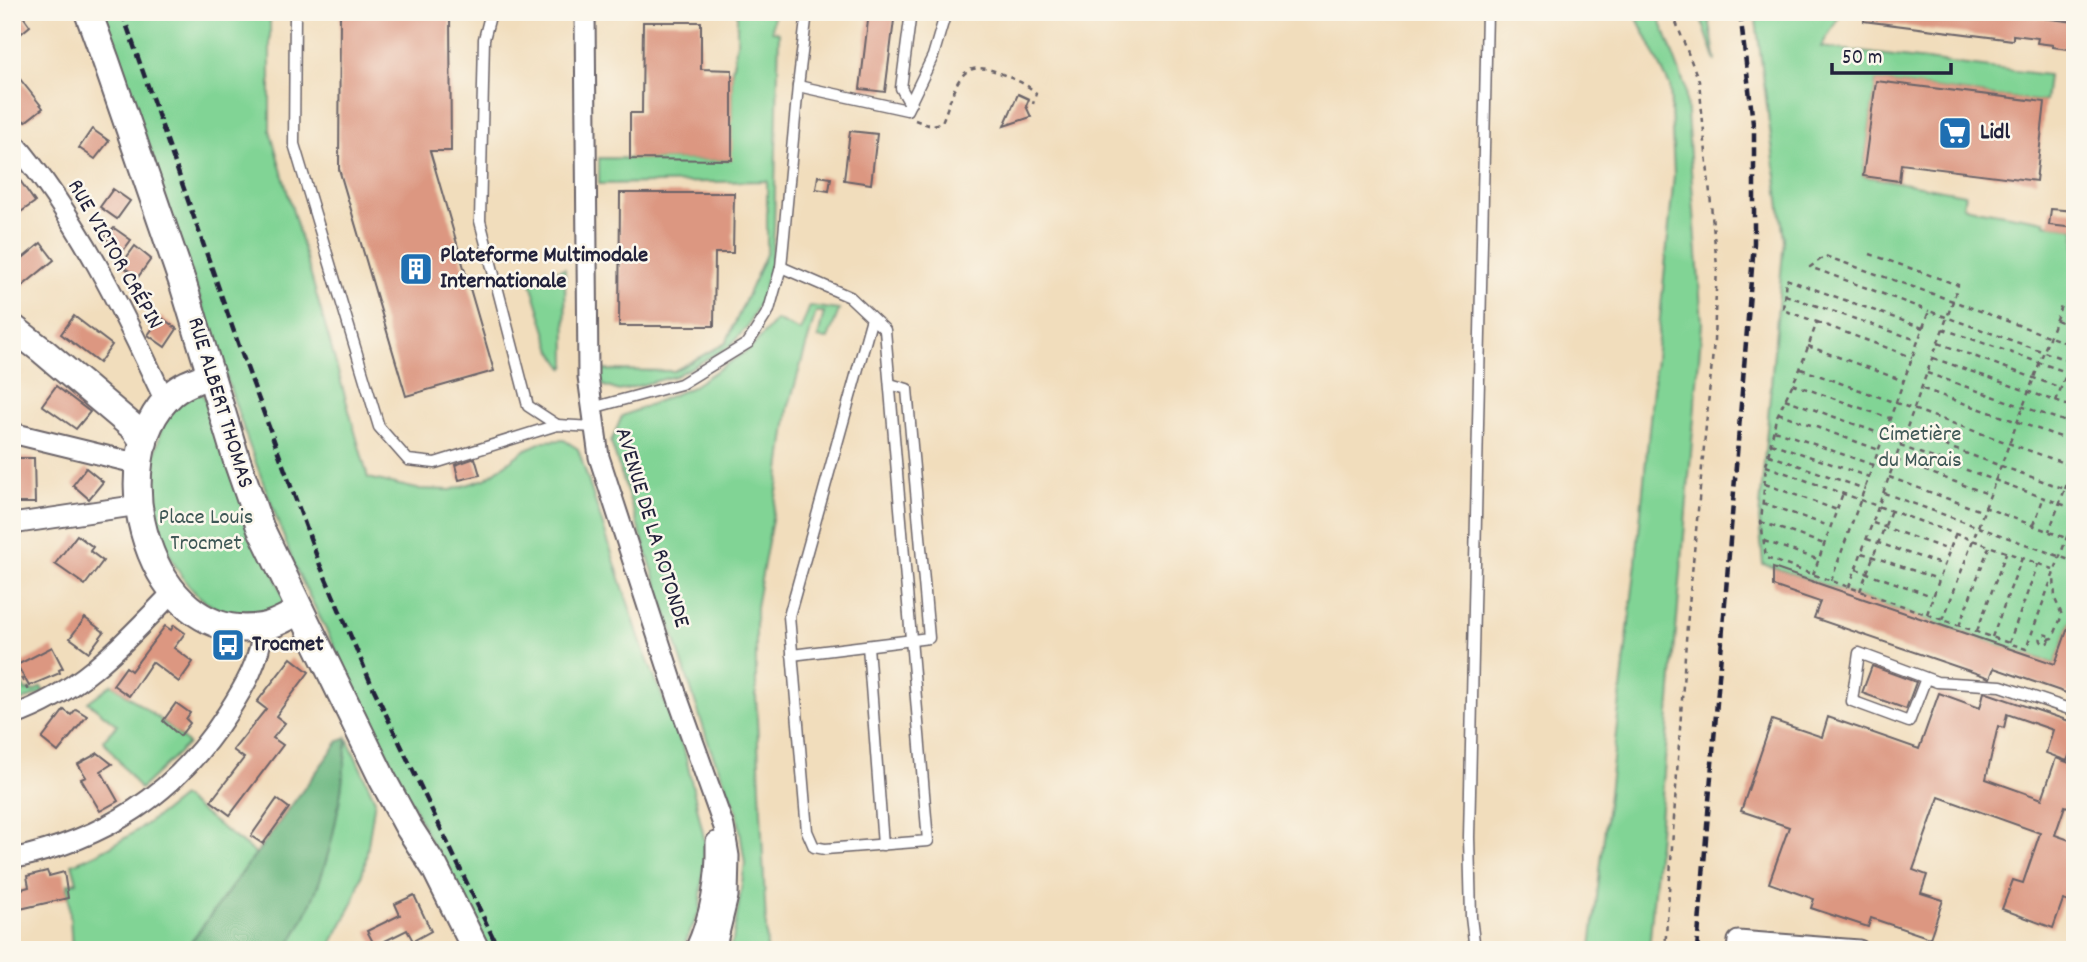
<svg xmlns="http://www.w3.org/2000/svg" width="2087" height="962" font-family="Dekko,sans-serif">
  <rect width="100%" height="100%" fill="#fbf7ec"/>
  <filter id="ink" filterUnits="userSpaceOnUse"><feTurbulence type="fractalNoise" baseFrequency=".0143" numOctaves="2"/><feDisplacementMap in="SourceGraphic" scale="14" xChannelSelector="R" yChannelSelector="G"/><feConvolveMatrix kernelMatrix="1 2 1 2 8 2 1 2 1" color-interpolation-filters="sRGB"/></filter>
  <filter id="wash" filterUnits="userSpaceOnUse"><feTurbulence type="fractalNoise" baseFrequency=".00686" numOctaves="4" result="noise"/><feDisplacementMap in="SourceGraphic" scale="28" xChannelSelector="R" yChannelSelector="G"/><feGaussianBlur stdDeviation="1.57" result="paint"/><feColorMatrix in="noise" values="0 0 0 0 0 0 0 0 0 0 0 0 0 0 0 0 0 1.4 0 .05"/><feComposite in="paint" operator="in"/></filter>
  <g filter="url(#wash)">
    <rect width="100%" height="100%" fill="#f1ddbc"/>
    <g fill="#81d495" stroke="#527b68" stroke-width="2">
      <path d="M103 12H270V130L368 478 417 489 451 490 485 479 526 449 544 441 564 440 578 449 642 646 685 753 705 842 700 910 682 950H484L295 567 248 442Z"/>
      <path d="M737 12H774L772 31 779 32 774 228 771 265 761 299 748 326 729 347 675 376 619 391 602 385 601 370 674 371 726 343 767 252V181L599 184V158L731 160 732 70 737 43Z"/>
      <path d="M1634 12H1657L1685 86 1702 323 1649 950 1591 948 1636 562 1674 175 1670 86Z"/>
      <path d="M1699 12H1708L1716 62Z"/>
      <path d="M1755 12H1842L1821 47 2048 75 2045 102 1876 81 1863 176 1965 194 1963 207 2045 221V224L2075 228V609L2055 664 1763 564 1759 519 1784 239Z"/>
      <path d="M565 268 566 365 564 368 552 351 530 280Z"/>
      <path d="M810 306 839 310 828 339 818 338 824 312H816L788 409 778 486 756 607V696L767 950H729L733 940 745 864 737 811 710 748 611 442 622 416 690 388 751 348 776 320 800 331Z"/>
      <path d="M199 392 204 396 286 603C269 617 270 616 248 616 181 616 150 525 152 469 152 461 155 452 158 443 160 435 161 425 166 418 175 405 186 400 199 392Z"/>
      <path d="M12 665 26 691 31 689 33 692 41 687 44 692 12 705Z"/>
      <path d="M112 684 174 730 188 744 140 789 103 740 117 725 88 702Z"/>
      <path d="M347 738 375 800 365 864 353 903 328 950H285C327 890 341 810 347 738Z"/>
      <path d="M182 797 256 854 190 943 181 950H72L68 884 77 882 72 864C113 849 148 825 182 797Z"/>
    </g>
    <path fill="#68b67e" stroke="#456c5c" stroke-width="2" d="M347 738C341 810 327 890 285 950H181L191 942 339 741Z"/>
    <g id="blocks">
      <g fill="#dc9781">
        <path d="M12 12H20L30 26 12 41Z"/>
        <path d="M340 12H450L451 151H430L494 371 406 396 339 169Z"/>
        <path d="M869 12H895L885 92 860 89Z"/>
        <path d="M1864 12H1993L2075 22V48L2069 47V49L2053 47V45L2037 43 2038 38 2013 35V40L1864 21Z"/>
        <path d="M643 22H701V69L732 70V160L630 159V113H642Z"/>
        <path d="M12 69 43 108 25 122 21 117 19 119 12 110Z"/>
        <path d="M1876 81 2045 102 2036 181 1901 164 1899 181 1863 176Z"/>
        <path d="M1018 94 1029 99 1026 106 1031 117 1004 126Z"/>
        <path d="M92 129 109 141 95 159 79 148Z"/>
        <path d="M850 131 877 134 871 184 844 180Z"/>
        <path d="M12 169 35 202 12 218Z"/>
        <path d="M818 176 831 178 829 191 816 189Z"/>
        <path d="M113 189 130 201 117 219 100 207Z"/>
        <path d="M620 193H734L733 253H715L714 326H619Z"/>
        <path d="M2051 209 2075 211V228L2049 225Z"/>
        <path d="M114 228 131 240 123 251 104 238Z"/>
        <path d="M41 243 54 260 20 288 12 278V267Z"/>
        <path d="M135 246 151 259 138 277 121 265Z"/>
        <path d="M74 316 112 345 99 363 61 334Z"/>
        <path d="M161 317 177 329 165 347 148 335Z"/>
        <path d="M56 386 90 412 76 429 42 405Z"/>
        <path d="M12 458H34L35 503H12Z"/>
        <path d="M475 458 480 475 459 480 455 465Z"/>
        <path d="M86 468 103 482 89 499 73 485Z"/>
        <path d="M77 535 93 547 90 551 103 561 85 585 55 564Z"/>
        <path d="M1773 568 2055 664 2073 614 2075 615V696L1994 668 1990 678 1814 618 1820 602 1773 586Z"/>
        <path d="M85 618 104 632 89 652 70 638Z"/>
        <path d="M174 625 185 633 174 648 193 662 179 682 152 662 129 696 113 685 126 667 131 671 165 626 171 630Z"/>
        <path d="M52 647 63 668 59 670 60 673 29 686 17 665Z"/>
        <path d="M291 658 309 672 276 716 285 723 273 738 283 745 230 815 211 801 244 758 233 750 266 709 257 702Z"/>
        <path d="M1872 666 1916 682 1906 709 1862 693Z"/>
        <path d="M1984 692 2075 723V740L2067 761 2046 753 2053 730 2007 714 2004 728 1998 726 1986 779 2042 799 2056 758 2075 765V809L2065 806 2055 835 2075 842V904L2063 900 2053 928 2002 909 2013 880 2023 883 2040 833 1939 797 1913 870 1927 875 1921 893 1943 900 1930 938 1871 918 1868 927 1811 908 1814 899 1769 883 1789 827 1741 811 1772 720 1822 737 1828 717 1919 749 1939 693 1980 708Z"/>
        <path d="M176 703 190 713 186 719 190 723 180 736 163 721Z"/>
        <path d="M76 709 87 716 58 752 42 739 64 710 71 715Z"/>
        <path d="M98 753 112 764 101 771 118 801 100 811 81 779 86 777 78 764Z"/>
        <path d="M277 799 289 808 263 844 251 836Z"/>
        <path d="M47 871 49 876 64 872 68 898 20 909 14 891 29 887 27 876Z"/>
        <path d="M414 895 431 931 413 941 407 930 375 946 367 931 400 915 395 904Z"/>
      </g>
    </g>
  </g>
  <g filter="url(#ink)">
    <use href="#blocks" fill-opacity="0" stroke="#6a6368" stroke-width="2"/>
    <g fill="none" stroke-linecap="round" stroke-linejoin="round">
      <defs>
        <g id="lane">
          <path d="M295 12 294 144 379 427 408 460 435 463 557 425 595 427"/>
          <path d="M491 12 484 39 480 221 528 406 557 425"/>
          <path d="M798 86 907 110 933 56 946 12"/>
          <path d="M910 104 901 88 911 12"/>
          <path d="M781 267 850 297 885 330 928 841 825 849 814 847 807 831 789 616 872 318"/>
          <path d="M592 408 681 384 748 343 769 310 781 267 798 86 807 12"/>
          <path d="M868 646 883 845"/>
          <path d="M792 655 929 638 907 389 890 384"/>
          <path d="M1926 678 1909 722 1852 701 1859 653 1937 682 2001 686 2075 711"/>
          <path d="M1475 950 1471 917 1469 837 1487 12"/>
        </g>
        <g id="street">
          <path d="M585 12 588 377 599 457 679 702 724 827 729 856 728 896 715 950"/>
          <path d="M12 140C77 216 123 311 165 401"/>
          <path d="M12 433 139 464"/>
          <path d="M12 524 139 505"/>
          <path d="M12 716C80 693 125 642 173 592"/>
          <path d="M12 859C105 839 175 795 227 714 245 686 260 661 263 627"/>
          <path d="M695 950C711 915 717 880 716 842"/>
          <path d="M1737 950 1738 941 1859 950"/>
        </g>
        <g id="secondary">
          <path d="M88 12 106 61 183 284 236 458 260 527 383 780 409 828 435 868 476 950"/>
          <path d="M12 327 43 351 134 428 144 442"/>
          <path d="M210 375C197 380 183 384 172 394 99 460 149 646 261 627 275 625 288 617 300 610"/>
        </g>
      </defs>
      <use href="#lane" stroke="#6a6368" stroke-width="13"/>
      <use href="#street" stroke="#6a6368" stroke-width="23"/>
      <use href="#secondary" stroke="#6a6368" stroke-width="30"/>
      <g stroke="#6a6368" stroke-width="2.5" stroke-dasharray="5 5" stroke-linecap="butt">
        <path d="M915 120 931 126 942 122C956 89 957 54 1002 74 1015 80 1026 83 1036 93L1033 104"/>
        <path d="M1870 254 1958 285 1953 301 1825 256 1810 267 1929 311"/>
        <path d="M1785 295 1917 340"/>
        <path d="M2056 320 2075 327"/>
        <path d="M1817 322 1912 357"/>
        <path d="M1923 328 1786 279 1783 310 1817 322 1800 369 1776 418 1766 466 1761 522 1766 558 2026 649 2075 515"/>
        <path d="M1943 329 2075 375"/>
        <path d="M1938 343 2061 388"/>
        <path d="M1808 346 1904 381"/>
        <path d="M1933 358 2075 408"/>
        <path d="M1801 369 2075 467"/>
        <path d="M1927 373 2075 425"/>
        <path d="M1793 384 1889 418"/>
        <path d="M1923 389 2075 442"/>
        <path d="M1785 399 1884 435"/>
        <path d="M2056 401 2067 372"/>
        <path d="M1778 413 1879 450"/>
        <path d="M1774 430 1873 465"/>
        <path d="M1907 432 2065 489 2049 531"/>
        <path d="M1771 443 1869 477"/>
        <path d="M1900 446 2075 509"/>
        <path d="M1769 455 1865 489"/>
        <path d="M1896 460 1988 494"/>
        <path d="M1766 466 2053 569"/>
        <path d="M1889 477 1981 511"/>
        <path d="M1765 484 1837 510"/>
        <path d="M2065 489 2074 467"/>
        <path d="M1884 493 2075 562"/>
        <path d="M1763 503 1829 526"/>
        <path d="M1984 507 2066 538"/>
        <path d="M1761 522 1824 544"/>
        <path d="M1873 523 1949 550"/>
        <path d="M2034 525 2043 499"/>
        <path d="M1867 539 1943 565"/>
        <path d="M1764 541 1817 559"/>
        <path d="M1862 553 1938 579"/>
        <path d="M1856 569 1932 596"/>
        <path d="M1813 575 1843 493"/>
        <path d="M1831 581 1929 311 2075 363"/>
        <path d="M1849 587 1953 301 2075 346"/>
        <path d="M1860 591 1891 510"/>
        <path d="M1927 614 1955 535"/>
        <path d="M1943 620 2062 303"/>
        <path d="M1959 626 1989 547"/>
        <path d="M1977 631 2006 553"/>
        <circle cx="2045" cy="639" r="4.5"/>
        <path d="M1992 637 2022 558"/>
        <path d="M2049 639 2053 638 2062 615 2055 599 2054 575"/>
        <path d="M2009 643 2038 564"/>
        <path d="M12 660 27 689 33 687"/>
        <path d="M1665 950 1687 626 1714 341 1717 266 1699 81 1672 12"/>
      </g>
      <use href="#lane" stroke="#fff" stroke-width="10"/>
      <use href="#street" stroke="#fff" stroke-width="19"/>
      <use href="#secondary" stroke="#fff" stroke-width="26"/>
      <g stroke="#22223b" stroke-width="4.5" stroke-dasharray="10 5" stroke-linecap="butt">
        <path d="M122 12 239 346 320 565 370 681 499 950"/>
        <path d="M1697 950 1754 243V132L1740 12"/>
      </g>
    </g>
  </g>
  <defs>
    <symbol id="supermarket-square" viewBox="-11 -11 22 22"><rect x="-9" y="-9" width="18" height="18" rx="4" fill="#1f6fb2" stroke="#fbf7ec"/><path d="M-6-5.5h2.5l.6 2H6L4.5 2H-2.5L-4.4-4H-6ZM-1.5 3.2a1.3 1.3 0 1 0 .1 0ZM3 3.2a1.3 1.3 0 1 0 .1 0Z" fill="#fff"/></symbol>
    <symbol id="building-square" viewBox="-11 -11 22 22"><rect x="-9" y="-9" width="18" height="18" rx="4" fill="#1f6fb2" stroke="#fbf7ec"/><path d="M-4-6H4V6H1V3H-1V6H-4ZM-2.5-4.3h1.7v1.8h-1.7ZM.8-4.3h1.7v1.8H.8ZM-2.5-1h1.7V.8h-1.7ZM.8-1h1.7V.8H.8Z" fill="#fff"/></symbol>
    <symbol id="bus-square" viewBox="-11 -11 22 22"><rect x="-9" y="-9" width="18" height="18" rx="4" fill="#1f6fb2" stroke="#fbf7ec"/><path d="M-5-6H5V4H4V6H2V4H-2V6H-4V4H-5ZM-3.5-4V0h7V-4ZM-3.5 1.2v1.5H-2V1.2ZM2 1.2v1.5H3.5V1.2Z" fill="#fff"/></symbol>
  </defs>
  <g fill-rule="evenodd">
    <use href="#supermarket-square" x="1936" y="114" width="38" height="38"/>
    <use href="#building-square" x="397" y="250" width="38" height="38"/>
    <use href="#bus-square" x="209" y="626" width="38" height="38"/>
  </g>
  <g text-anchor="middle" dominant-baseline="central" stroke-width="5" stroke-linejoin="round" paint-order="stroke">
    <g font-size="23" font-weight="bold" fill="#22223b" stroke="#fbf7ec" text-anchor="start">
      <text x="1980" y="133">Lidl</text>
      <text x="440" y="256">Plateforme Multimodale<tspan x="440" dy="26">Internationale</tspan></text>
      <text x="252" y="645">Trocmet</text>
    </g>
    <g font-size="23" fill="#22223b" stroke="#fbf7ec">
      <text transform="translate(114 255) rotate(60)">RUE VICTOR CRÉPIN</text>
      <text transform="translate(219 403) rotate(73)">RUE ALBERT THOMAS</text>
      <text transform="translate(651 528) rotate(73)">AVENUE DE LA ROTONDE</text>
    </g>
    <g font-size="23" fill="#3e5756" stroke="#fbf7ec">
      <text x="1920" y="435">Cimetière<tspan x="1920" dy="26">du Marais</tspan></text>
      <text x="206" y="518">Place Louis<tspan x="206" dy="26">Trocmet</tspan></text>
    </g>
  </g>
  <rect width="2087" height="962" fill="none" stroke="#fbf7ec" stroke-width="42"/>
  <path d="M1832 63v10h119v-10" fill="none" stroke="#22223b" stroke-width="3.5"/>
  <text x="1842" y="63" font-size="21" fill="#22223b" stroke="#fbf7ec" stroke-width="5" paint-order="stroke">50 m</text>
</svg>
